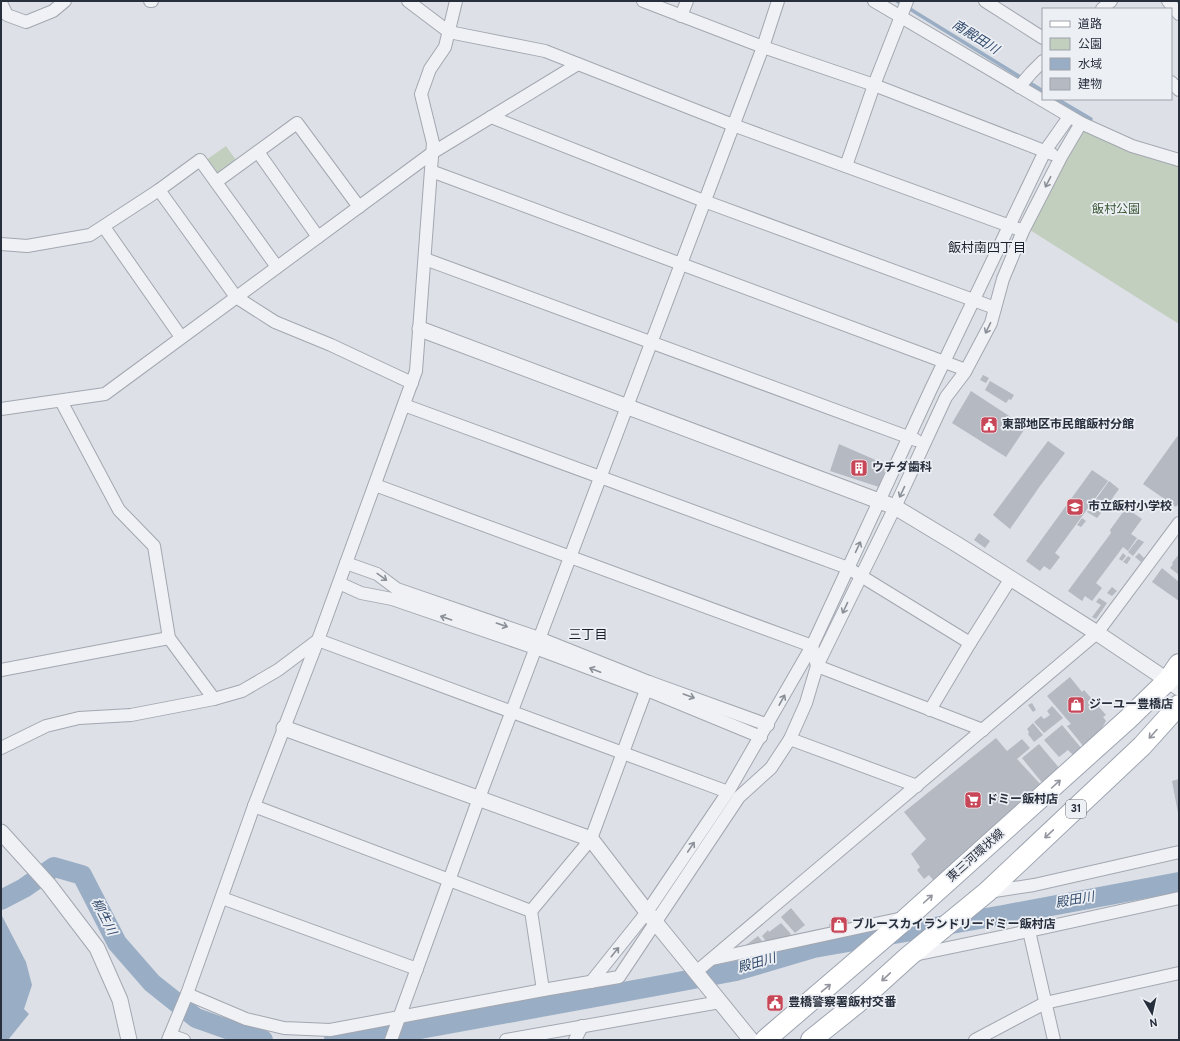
<svg xmlns="http://www.w3.org/2000/svg" width="1180" height="1041" font-family="Overpass,'Noto Sans JP',sans-serif">
  <rect width="100%" height="100%" fill="#dde0e6"/>
  <g fill="#c2cfbe">
    <path d="M1085 125 1179 164V324L1030 230Z"/>
    <path d="M226 146 236 160 217 174 206 160Z"/>
  </g>
  <path fill="#99adc5" d="M1 914 26 962 32 985 24 1009 29 1014 8 1040H1Z"/>
  <g fill="none" stroke-linecap="round" stroke-linejoin="round">
    <g stroke="#99adc5" stroke-width="3.5">
      <path d="M897 1 1043 91"/>
      <path d="M1057 99 1091 119 1089 123"/>
    </g>
    <g stroke="#99adc5" stroke-width="20">
      <path d="M1 900 24 888 54 867 82 875 117 943 152 983 196 1018 244 1035 263 1040"/>
      <path d="M334 1040 415 1030 667 984 736 971 814 948 1003 915 1179 882"/>
    </g>
  </g>
  <g fill="#b4b9c2">
    <path d="M983 375 989 378 986 383 980 380Z"/>
    <path d="M990 381 1014 395 1011 400 1009 399 1006 403 985 390Z"/>
    <path d="M971 391 1026 427 1006 457 952 423Z"/>
    <path d="M1179 434V503L1176 507 1143 484Z"/>
    <path d="M1048 441 1065 453 1040 486 1010 529 993 515Z"/>
    <path d="M839 444 887 465 879 487 830 471Z"/>
    <path d="M1092 470 1108 481 1055 553 1060 557 1050 570 1044 566 1040 571 1026 561Z"/>
    <path d="M1109 481 1119 489 1106 507 1100 503 1096 509 1101 513 1097 518 1087 512Z"/>
    <path d="M1126 508 1142 519 1131 534 1137 538 1128 551 1123 547 1096 583 1102 588 1092 601 1085 596 1082 601 1068 591 1111 533 1110 530Z"/>
    <path d="M1082 518 1086 521 1081 527 1077 525Z"/>
    <path d="M979 533 990 541 985 548 974 540Z"/>
    <path d="M1138 539 1144 542 1133 556 1128 552Z"/>
    <path d="M1123 553 1126 556 1122 561 1119 559Z"/>
    <path d="M1139 553 1144 558 1141 562 1135 557Z"/>
    <path d="M1179 554V575L1170 568 1173 564 1172 563Z"/>
    <path d="M1128 556 1131 558 1127 564 1123 562Z"/>
    <path d="M1162 568 1179 582V601L1152 582Z"/>
    <path d="M1112 587 1117 591 1112 596 1107 593Z"/>
    <path d="M1099 598 1107 603 1096 619 1092 617 1101 605 1096 602Z"/>
    <path d="M1070 677 1082 692 1084 690 1106 715 1103 717 1106 721 1097 736 1084 747 1067 726 1071 724 1047 696Z"/>
    <path d="M1032 703 1036 710 1033 712 1028 705Z"/>
    <path d="M1052 706 1063 718 1044 733 1034 722 1041 716 1044 719 1050 715 1047 711Z"/>
    <path d="M1033 723 1043 735 1034 742 1028 734 1029 732 1027 729Z"/>
    <path d="M1062 725 1082 749 1075 757 1068 750 1059 757 1044 740Z"/>
    <path d="M996 738 1007 751 1022 739 1030 748 1017 759 1043 787 933 880 929 875 924 879 917 870 920 867 911 854 926 839 904 812Z"/>
    <path d="M1039 744 1060 769 1044 785 1022 758Z"/>
    <path d="M1179 779V812L1178 813 1172 781Z"/>
    <path d="M791 908 805 925 795 933 781 917Z"/>
    <path d="M848 919 849 926 830 931 829 924Z"/>
    <path d="M781 923 791 934 780 943 769 945 762 936 768 930 769 932Z"/>
    <path d="M758 936 766 946 749 949 746 945Z"/>
  </g>
  <g fill="none" stroke-linecap="round" stroke-linejoin="round">
    <defs>
      <g id="minor">
        <path d="M150 1H152"/>
        <path d="M408 1 449 32 545 51 733 125 1018 229"/>
        <path d="M643 1 763 47 874 85 1052 154"/>
        <path d="M874 1 1081 123 1132 146 1179 160"/>
        <path d="M985 1 1043 38"/>
        <path d="M1168 1 1179 14"/>
        <path d="M1 3 7 15 26 22 53 11 65 1"/>
        <path d="M1102 9 1111 1"/>
        <path d="M681 16 687 1"/>
        <path d="M1171 82 1179 90"/>
        <path d="M1019 87 1031 73 1043 61"/>
        <path d="M491 117 704 201 995 308"/>
        <path d="M258 152 318 237"/>
        <path d="M846 166 874 85 907 1"/>
        <path d="M431 171 966 370"/>
        <path d="M216 182 297 123 359 207"/>
        <path d="M159 190 236 297 275 322 331 345 412 383"/>
        <path d="M104 227 181 337"/>
        <path d="M1 244 27 246 90 235 159 190 200 160 277 267"/>
        <path d="M425 259 916 440"/>
        <path d="M61 401 119 510 154 546 169 638 214 699"/>
        <path d="M404 405 848 568 970 643"/>
        <path d="M1 409 105 394 432 153 578 64"/>
        <path d="M375 485 812 646 817 666 983 730"/>
        <path d="M346 563 377 574 397 589 539 638 649 682 768 725"/>
        <path d="M339 583 361 593 392 599 535 648 647 690 761 737"/>
        <path d="M1 670 169 638"/>
        <path d="M930 710 970 643 1011 578"/>
        <path d="M790 739 917 786"/>
        <path d="M1 748 46 726 79 718 131 715 214 699 242 691 278 670 318 640 728 792"/>
        <path d="M254 806 531 911 543 990"/>
        <path d="M988 892 1034 885 1179 852"/>
        <path d="M222 898 417 969"/>
        <path d="M531 911 591 839 649 682"/>
        <path d="M1029 931 1054 1040"/>
        <path d="M914 955 1029 931 1179 898"/>
        <path d="M712 959 903 918"/>
        <path d="M696 972 1097 633 1179 523"/>
        <path d="M591 982 647 912 728 792 812 646 931 389 1045 151 1069 117"/>
        <path d="M187 994 246 1019 284 1028 330 1030 543 990 619 977 739 797 771 768 790 739 806 703 817 666 895 507 946 397 965 372 991 323 1003 279 1023 231 1061 157 1081 123"/>
        <path d="M170 1035 184 1040"/>
        <path d="M168 1040 187 994 254 806 318 640 416 371 433 143 421 94 430 69 445 47 456 1"/>
        <path d="M391 1040 479 798 763 47 778 1"/>
        <path d="M506 1040 720 1002"/>
        <path d="M575 1040 582 1026"/>
        <path d="M975 1040 1045 1003 1179 973"/>
      </g>
      <g id="tertiary">
        <path d="M420 329 895 507 958 545 1097 633 1179 688"/>
        <path d="M284 728 591 839 647 912 751 1040"/>
        <path d="M1 832 49 885 97 948 120 1000 129 1040"/>
      </g>
      <g id="primary">
        <path d="M765 1040 899 925 1128 719 1168 680 1179 664"/>
        <path d="M811 1040 856 1004 909 956 987 892 1142 746 1179 705"/>
      </g>
    </defs>
    <use href="#minor" stroke="#a3a7b0" stroke-width="14"/>
    <use href="#tertiary" stroke="#a3a7b0" stroke-width="17"/>
    <use href="#primary" stroke="#9da4b1" stroke-width="22"/>
    <use href="#minor" stroke="#eff1f5" stroke-width="12"/>
    <use href="#tertiary" stroke="#eff1f5" stroke-width="15"/>
    <use href="#primary" stroke="#fff" stroke-width="20"/>
  </g>
  <defs><path id="oneway-shaft" d="M-6 0H5M1.5-3L5.5 0L1.5 3" fill="none" stroke-width="1.6" stroke-linecap="round" stroke-linejoin="round"/></defs>
  <g stroke="#8b9098">
    <use href="#oneway-shaft" transform="translate(1048 182) rotate(117)"/>
    <use href="#oneway-shaft" transform="translate(988 328) rotate(116)"/>
    <use href="#oneway-shaft" transform="translate(902 492) rotate(115)"/>
    <use href="#oneway-shaft" transform="translate(858 547) rotate(-65)"/>
    <use href="#oneway-shaft" transform="translate(382 577) rotate(36)"/>
    <use href="#oneway-shaft" transform="translate(845 608) rotate(115)"/>
    <use href="#oneway-shaft" transform="translate(446 618) rotate(-161)"/>
    <use href="#oneway-shaft" transform="translate(502 625) rotate(19)"/>
    <use href="#oneway-shaft" transform="translate(595 670) rotate(-159)"/>
    <use href="#oneway-shaft" transform="translate(689 696) rotate(20)"/>
    <use href="#oneway-shaft" transform="translate(782 700) rotate(-61)"/>
    <use href="#oneway-shaft" transform="translate(691 847) rotate(-56)"/>
    <use href="#oneway-shaft" transform="translate(615 952) rotate(-51)"/>
  </g>
  <g stroke="#93969e">
    <use href="#oneway-shaft" transform="translate(1153 734) rotate(132)"/>
    <use href="#oneway-shaft" transform="translate(1056 784) rotate(-42)"/>
    <use href="#oneway-shaft" transform="translate(1049 834) rotate(137)"/>
    <use href="#oneway-shaft" transform="translate(928 899) rotate(-42)"/>
    <use href="#oneway-shaft" transform="translate(886 977) rotate(137)"/>
    <use href="#oneway-shaft" transform="translate(826 988) rotate(-40)"/>
  </g>
  <defs>
    <symbol id="civic-square" viewBox="-11 -11 22 22"><rect x="-9" y="-9" width="18" height="18" rx="4" fill="#c74657" stroke="#eceff4"/><path d="M-.6-6.5H3V-4.5H.6V-3L4-1V1h2V6H-6V1h2V-1L-.6-3ZM-1.2 2.5V6h2.4V2.5Z" fill="#fff"/></symbol>
    <symbol id="building-square" viewBox="-11 -11 22 22"><rect x="-9" y="-9" width="18" height="18" rx="4" fill="#c74657" stroke="#eceff4"/><path d="M-4-6H4V6H1V3H-1V6H-4ZM-2.5-4.3h1.7v1.8h-1.7ZM.8-4.3h1.7v1.8H.8ZM-2.5-1h1.7V.8h-1.7ZM.8-1h1.7V.8H.8Z" fill="#fff"/></symbol>
    <symbol id="school-square" viewBox="-11 -11 22 22"><rect x="-9" y="-9" width="18" height="18" rx="4" fill="#c74657" stroke="#eceff4"/><path d="M0-5L7-2L0 1L-7-2ZM-4 1L0 2.5L4 1V4Q0 6-4 4Z" fill="#fff"/></symbol>
    <symbol id="shop-square" viewBox="-11 -11 22 22"><rect x="-9" y="-9" width="18" height="18" rx="4" fill="#c74657" stroke="#eceff4"/><path d="M-5-2.5h2.3a2.7 3.5 0 0 1 5.4 0H5L5.5 6h-11ZM-1.5-2.5h3a1.5 2.3 0 0 0-3 0Z" fill="#fff"/></symbol>
    <symbol id="supermarket-square" viewBox="-11 -11 22 22"><rect x="-9" y="-9" width="18" height="18" rx="4" fill="#c74657" stroke="#eceff4"/><path d="M-6-5.5h2.5l.6 2H6L4.5 2H-2.5L-4.4-4H-6ZM-1.5 3.2a1.3 1.3 0 1 0 .1 0ZM3 3.2a1.3 1.3 0 1 0 .1 0Z" fill="#fff"/></symbol>
  </defs>
  <g fill-rule="evenodd">
    <use href="#civic-square" x="979" y="415" width="20" height="20"/>
    <use href="#building-square" x="849" y="458" width="20" height="20"/>
    <use href="#school-square" x="1065" y="497" width="20" height="20"/>
    <use href="#shop-square" x="1066" y="695" width="20" height="20"/>
    <use href="#supermarket-square" x="963" y="790" width="20" height="20"/>
    <use href="#shop-square" x="829" y="915" width="20" height="20"/>
    <use href="#civic-square" x="765" y="993" width="20" height="20"/>
  </g>
  <g text-anchor="middle" dominant-baseline="central" stroke-width="3.5" stroke-linejoin="round" paint-order="stroke">
    <rect fill="#eceff4" stroke="#626873" stroke-width="1" x="1066" y="800" width="20" height="18" rx="3"/>
    <g font-size="11" font-weight="bold" fill="#272e3c">
      <text x="1076" y="809">31</text>
    </g>
    <g font-size="12" fill="#3b5735" stroke="#eceff4">
      <text x="1116" y="210">飯村公園</text>
    </g>
    <g font-size="12" font-weight="bold" fill="#272e3c" stroke="#eceff4" text-anchor="start">
      <text x="1002" y="425">東部地区市民館飯村分館</text>
      <text x="872" y="468">ウチダ歯科</text>
      <text x="1088" y="507">市立飯村小学校</text>
      <text x="1089" y="705">ジーユー豊橋店</text>
      <text x="986" y="800">ドミー飯村店</text>
      <text x="852" y="925">ブルースカイランドリードミー飯村店</text>
      <text x="788" y="1003">豊橋警察署飯村交番</text>
    </g>
    <g font-size="12" fill="#272e3c" stroke="#eceff4">
      <text transform="translate(976 856) rotate(-42)">東三河環状線</text>
    </g>
    <g font-size="13" font-style="italic" fill="#344c6d" stroke="#eceff4">
      <text transform="translate(975 38) rotate(32)">南殿田川</text>
      <text transform="translate(1075 901) rotate(-10)">殿田川</text>
      <text transform="translate(103 917) rotate(63)">柳生川</text>
      <text transform="translate(757 964) rotate(-16)">殿田川</text>
    </g>
    <g font-size="13" fill="#1a202c" stroke="#eceff4">
      <text x="987" y="249">飯村南四丁目</text>
      <text x="588" y="636">三丁目</text>
    </g>
  </g>
  <rect width="1180" height="1041" fill="none" stroke="#272e3c" stroke-width="4"/>
  <rect x="1042" y="8" width="130" height="92" fill="#eceff4" stroke="#9da2aa"/>
  <rect x="1050" y="21" width="20" height="6" fill="#ffffff" stroke="#9da2aa"/>
  <text x="1078" y="28" font-size="12" fill="#272e3c">道路</text>
  <rect x="1050" y="38" width="20" height="12" fill="#c2cfbe" stroke="#9da2aa"/>
  <text x="1078" y="48" font-size="12" fill="#272e3c">公園</text>
  <rect x="1050" y="58" width="20" height="12" fill="#99adc5" stroke="#9da2aa"/>
  <text x="1078" y="68" font-size="12" fill="#272e3c">水域</text>
  <rect x="1050" y="78" width="20" height="12" fill="#b4b9c2" stroke="#9da2aa"/>
  <text x="1078" y="88" font-size="12" fill="#272e3c">建物</text>
  <g transform="translate(1152 1013) rotate(171)" stroke="#eceff4" stroke-width="3" paint-order="stroke">
  <path d="M0-3L7 15L0 10L-7 15Z" fill="#272e3c"/>
  <text y="-6" font-size="11" font-weight="bold" text-anchor="middle" fill="#272e3c">N</text>
  </g>
</svg>
